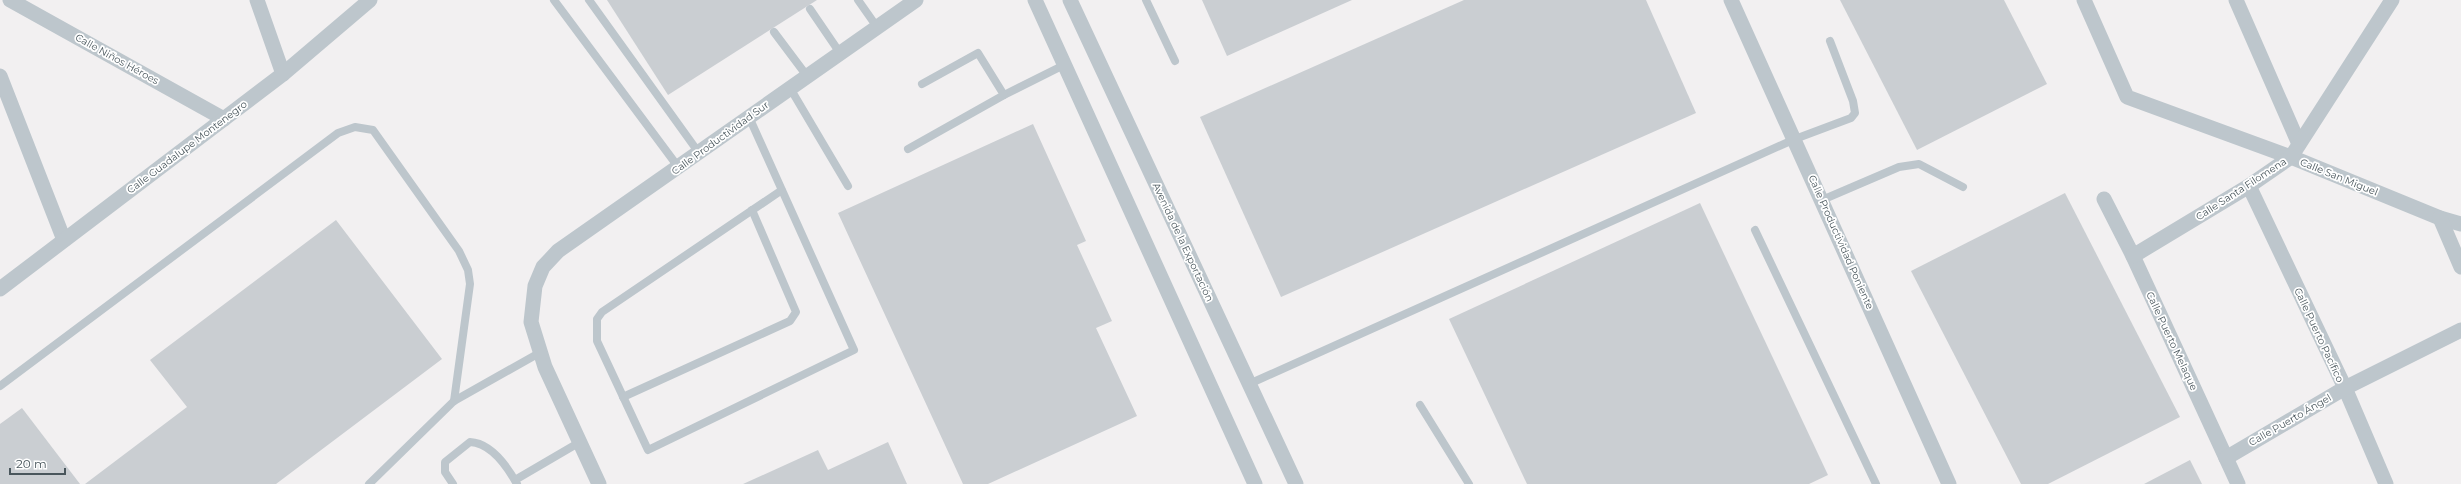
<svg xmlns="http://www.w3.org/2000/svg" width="2461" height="484" font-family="Montserrat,sans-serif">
  <rect width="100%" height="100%" fill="#f2f0f1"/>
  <g fill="#caced2">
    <path d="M607 0H817L668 95Z"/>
    <path d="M1202 0H1352L1227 56Z"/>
    <path d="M1464 0H1646L1696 113 1281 297 1200 117Z"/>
    <path d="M1840 0H2004L2047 84 1917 150Z"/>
    <path d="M1033 124 1086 241 1077 245 1112 321 1096 328 1137 416 988 484H963L838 213Z"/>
    <path d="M2065 193 2180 417 2048 484H2021L1911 271Z"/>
    <path d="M1700 203 1828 475 1809 484H1527L1449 319Z"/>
    <path d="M336 220 442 359 276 484H85L187 407 150 360Z"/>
    <path d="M22 408 80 484H0V424Z"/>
    <path d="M888 442 907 484H743L818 450 828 470Z"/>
    <path d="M2190 460 2202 484H2144Z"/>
  </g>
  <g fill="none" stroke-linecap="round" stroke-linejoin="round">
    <g stroke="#bdc6cc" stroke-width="8">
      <path d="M554 0 679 168"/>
      <path d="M589 0 699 153"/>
      <path d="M858 0 877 27"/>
      <path d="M1146 0 1175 61"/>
      <path d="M810 9 840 53"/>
      <path d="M774 32 807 76"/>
      <path d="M790 88 848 186"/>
      <path d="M1004 95 1064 65"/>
      <path d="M749 117 854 350 648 450 597 341V319L602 312 782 190"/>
      <path d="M908 149 1004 95 978 53 922 84"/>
      <path d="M1822 200 1899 167 1919 164 1963 187"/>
      <path d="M1755 230 1876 484"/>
      <path d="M1249 384 1795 139 1851 118 1855 113 1853 101 1830 41"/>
      <path d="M0 386 338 133 355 127 373 130 459 251 468 270 470 284 454 401"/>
      <path d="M623 397 790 321 796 312 752 210"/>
      <path d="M1420 405 1469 484"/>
      <path d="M515 480 580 442"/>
      <path d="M369 484 454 401 541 352"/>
      <path d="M453 484 445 472V462L470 442C491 443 507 466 517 484"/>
    </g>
    <g stroke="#bdc6cc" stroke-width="15">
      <path d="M10 0 224 119"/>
      <path d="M257 0 283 74"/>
      <path d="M1035 0 1255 484"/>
      <path d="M1070 0 1296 484"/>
      <path d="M1731 0 1949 484"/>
      <path d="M2084 0 2127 97 2291 157 2440 218 2461 224"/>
      <path d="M2236 0 2299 144"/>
      <path d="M0 76 64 240"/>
      <path d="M2249 186 2345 388 2386 484"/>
      <path d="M2104 199 2133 256 2238 484"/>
      <path d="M2440 218 2461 267"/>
      <path d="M2133 256 2249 186 2291 157 2392 0"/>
      <path d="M0 289 283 74 370 0"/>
      <path d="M2226 458 2345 388 2461 330"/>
      <path d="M599 484 545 367 531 322 535 286 543 267 558 251 916 0"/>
    </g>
  </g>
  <g text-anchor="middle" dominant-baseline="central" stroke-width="3.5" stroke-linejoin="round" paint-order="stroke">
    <g font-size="10" fill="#49565c" stroke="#fff">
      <text transform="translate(117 59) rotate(29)">Calle Niños Héroes</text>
      <text transform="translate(720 138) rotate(-36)">Calle Productividad Sur</text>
      <text transform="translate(187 147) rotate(-37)">Calle Guadalupe Montenegro</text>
      <text transform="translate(2339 177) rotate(22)">Calle San Miguel</text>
      <text transform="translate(2241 189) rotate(-33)">Calle Santa Filomena</text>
      <text transform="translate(1183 242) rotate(65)">Avenida de la Exportación</text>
      <text transform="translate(1841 242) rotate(66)">Calle Productividad Poniente</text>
      <text transform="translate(2319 335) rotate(65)">Calle Puerto Pacífico</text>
      <text transform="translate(2172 341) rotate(65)">Calle Puerto Melaque</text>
      <text transform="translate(2290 420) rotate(-30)">Calle Puerto Ángel</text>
    </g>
  </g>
  <path d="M10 468v6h55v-6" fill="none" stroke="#49565c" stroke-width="2"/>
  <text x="16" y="468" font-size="12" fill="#49565c" stroke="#ffffff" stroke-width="3" paint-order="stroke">20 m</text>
</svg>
